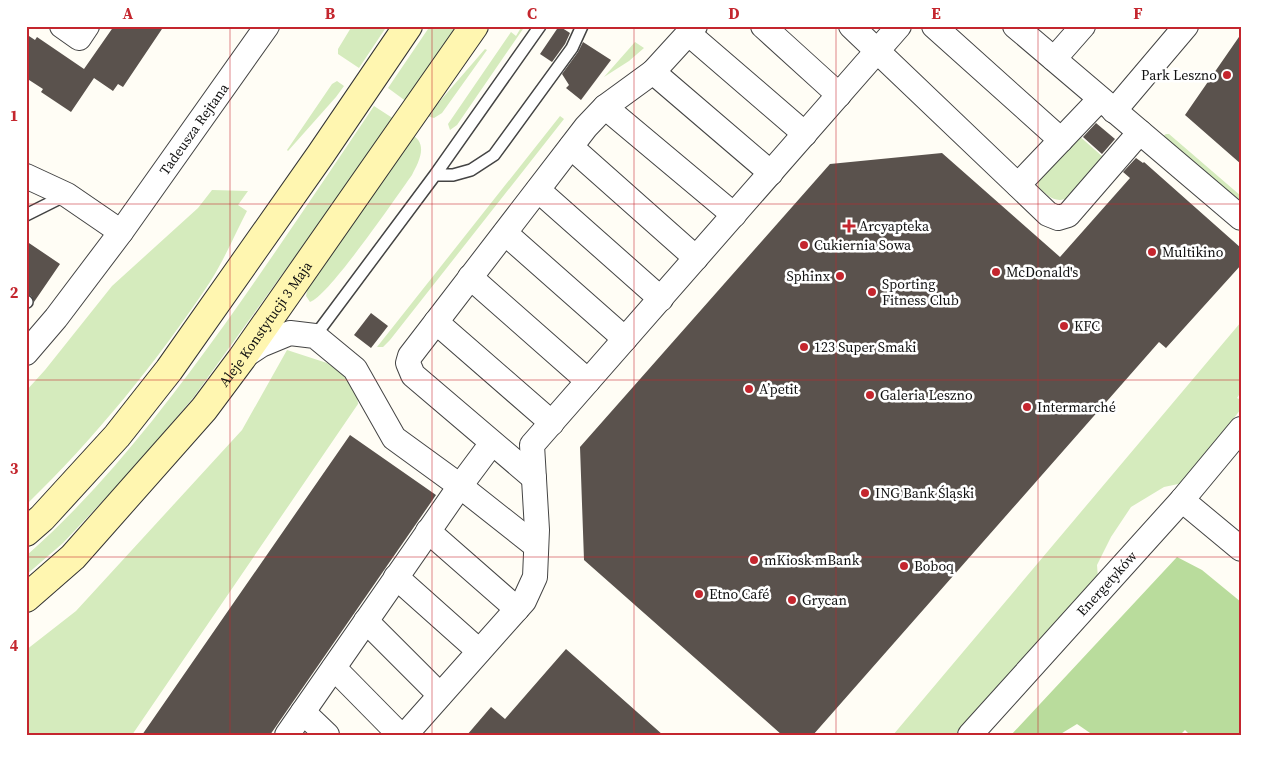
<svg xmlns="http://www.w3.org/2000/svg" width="1267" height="761" font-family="'Source Serif 4',serif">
	<rect width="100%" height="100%" fill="#fffdf5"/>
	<path fill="#d5ebbd" d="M352,26H387L359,68L338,54V49Z
		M430,26H460L407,102L388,88Z
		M522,26H525L457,125L450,130L448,124L511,32L516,36Z
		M635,42L644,48L629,61L604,77Z
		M485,49L487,50L442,113L434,118L427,116Z
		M337,81L344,86L336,97L288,151L287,150L332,84Z
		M374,106L394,119L193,398L129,473L63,543L26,575V556C103,488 165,407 225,324C276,252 325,179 374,106Z
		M560,116L564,119L390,340L383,347H377Z
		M1077,134L1103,157L1069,197C1056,205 1047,195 1038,187V181Z
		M1166,134H1169L1241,196V207L1163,136Z
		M414,136C428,146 418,163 412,175C397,196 328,297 310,302L306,296L308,286Z
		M212,190L248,191L238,205L247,211C235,234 224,260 210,282C157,362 95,438 26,505V391L45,370L112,286L198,208Z
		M1241,322V392L1237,398L1241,400V409L1183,483L1164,487L1131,507L1111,537L1097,565L1098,578L973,735H893Z
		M287,350L327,363L356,383L358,404L132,735H26V650L76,611L242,430Z"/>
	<path fill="#b9dc9c" d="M1177,557L1202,570L1241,602V735H1190L1185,730L1180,735H1093L1077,724L1059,735H1011Z"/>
	<path fill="#5a524d" d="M114,26H164L123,87L118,84L113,91L94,78L71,112L41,92L43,89L26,78V34L35,40L37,37L84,69Z
		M559,26L570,33L565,44L552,62L540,54Z
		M1241,34V164L1185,115Z
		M583,42L611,60L581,100L566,88L569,85L562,74L578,52Z
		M1096,123L1115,139L1102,154L1083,137Z
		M942,153L1060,257L1130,178L1123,172L1136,158L1143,163L1144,162L1241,248V265L1166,348L1159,342L813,735H782L584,560L580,447L830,164Z
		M26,241L60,264L34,302L31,296L26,294Z
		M371,313L388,326L371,348L354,335Z
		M350,435L436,495L270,735H142Z
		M566,649L663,735H467L491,707L505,719Z"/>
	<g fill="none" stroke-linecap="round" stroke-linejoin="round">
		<g stroke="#444" stroke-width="14">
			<path id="lane" d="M435,175H453L471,170L494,155L572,48L582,26
				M26,215L66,195
				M26,301L27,302
				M315,336L435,175L540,26"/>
		</g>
		<g stroke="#444" stroke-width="26">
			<g id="street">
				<path d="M62,26L79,38L87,26"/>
				<path d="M763,26L839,95"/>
				<path d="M851,26L1048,214L1058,218L1068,215L1140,132"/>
				<path d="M934,26L1061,140"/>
				<path d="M1015,26L1241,218"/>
				<path d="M689,34L805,134"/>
				<path d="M1054,59L1083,26"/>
				<path d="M653,72L771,173"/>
				<path d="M605,107L734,215"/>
				<path d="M1114,111L1186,26"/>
				<path d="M571,147L696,258"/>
				<path d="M26,176L67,195L121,232"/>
				<path d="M1018,185L1100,99"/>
				<path d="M538,190L661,299"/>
				<path d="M505,233L625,339"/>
				<path d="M470,277L588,381"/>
				<path d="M436,322L552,423"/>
				<path id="s1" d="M26,353L56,318L121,232L267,26"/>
				<path d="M243,357L261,345L290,333L315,336L355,369L394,438L460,486L536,546"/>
				<path d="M534,478L413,375L408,363L410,356L586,127L605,107L653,72L695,26"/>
				<path d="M1182,500L1241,549"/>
				<path d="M428,531L517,609"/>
				<path d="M396,577L479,651"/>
				<path d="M366,621L440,695"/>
				<path d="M334,668L400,735"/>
				<path d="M303,712L327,735"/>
				<path d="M287,735L460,486L492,443"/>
				<path d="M405,735L524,601L535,577L537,530L532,445L899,26"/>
				<path id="s2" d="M970,735L1182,500L1241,429"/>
			</g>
		</g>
		<g stroke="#333" stroke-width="30">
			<g id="secondary">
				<path d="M26,532L42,518L117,436L169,370L321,154L408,26"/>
				<path id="s3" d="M26,598L73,557L204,409L242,358L474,26"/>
			</g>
		</g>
		<use href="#lane" stroke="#fff" stroke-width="11"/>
		<use href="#street" stroke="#fff" stroke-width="24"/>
		<use href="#secondary" stroke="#fff6b0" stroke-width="28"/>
	</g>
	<path fill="none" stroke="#c4262e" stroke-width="1" stroke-opacity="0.55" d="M230,26V735M432,26V735M634,26V735M836,26V735M1038,26V735M26,204H1241M26,380H1241M26,557H1241"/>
	<g fill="#c4262e" stroke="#fff" stroke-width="2">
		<circle cx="1227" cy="75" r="5"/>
		<path d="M846.5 218.5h5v5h5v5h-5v5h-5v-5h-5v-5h5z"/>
		<circle cx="804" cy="245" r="5"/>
		<circle cx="1152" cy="252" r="5"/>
		<circle cx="996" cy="272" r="5"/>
		<circle cx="840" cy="276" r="5"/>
		<circle cx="872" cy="292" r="5"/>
		<circle cx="1064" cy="326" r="5"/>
		<circle cx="804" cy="347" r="5"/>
		<circle cx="749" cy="389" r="5"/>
		<circle cx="870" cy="395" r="5"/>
		<circle cx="1027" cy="407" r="5"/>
		<circle cx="865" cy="493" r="5"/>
		<circle cx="754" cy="560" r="5"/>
		<circle cx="904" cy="566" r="5"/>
		<circle cx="699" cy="594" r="5"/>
		<circle cx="792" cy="600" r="5"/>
	</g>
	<g text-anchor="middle" stroke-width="5" stroke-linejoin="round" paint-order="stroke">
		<g font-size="14" fill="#111" stroke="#fff" text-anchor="start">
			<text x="1217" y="80" text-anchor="end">Park Leszno</text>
			<text x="859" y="231">Arcyapteka</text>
			<text x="814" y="250">Cukiernia Sowa</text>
			<text x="1162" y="257">Multikino</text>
			<text x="1006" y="277">McDonald's</text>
			<text x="830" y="281" text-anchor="end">Sphinx</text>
			<text x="882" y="289">Sporting<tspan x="882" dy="16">Fitness Club</tspan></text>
			<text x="1074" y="331">KFC</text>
			<text x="814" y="352">123 Super Smaki</text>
			<text x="759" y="394">A’petit</text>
			<text x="880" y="400">Galeria Leszno</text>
			<text x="1037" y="412">Intermarché</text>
			<text x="875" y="498">ING Bank Śląski</text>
			<text x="764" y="565">mKiosk mBank</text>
			<text x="914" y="571">Boboq</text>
			<text x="709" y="599">Etno Café</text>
			<text x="802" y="605">Grycan</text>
		</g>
		<g font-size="14" fill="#111" stroke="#fff">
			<text dy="5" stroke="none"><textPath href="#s1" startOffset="280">Tadeusza Rejtana</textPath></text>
			<text dy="5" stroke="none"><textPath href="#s3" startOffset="365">Aleje Konstytucji 3 Maja</textPath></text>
			<text dy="5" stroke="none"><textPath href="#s2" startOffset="204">Energetyków</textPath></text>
		</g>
	</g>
	<rect width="1267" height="761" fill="none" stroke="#ffffff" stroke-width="55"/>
	<rect x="28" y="28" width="1212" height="706" fill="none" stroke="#c4262e" stroke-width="2"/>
	<g font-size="16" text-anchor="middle" font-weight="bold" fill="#c4262e">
		<text x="128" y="19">A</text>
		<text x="330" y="19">B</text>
		<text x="532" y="19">C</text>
		<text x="734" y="19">D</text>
		<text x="936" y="19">E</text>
		<text x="1138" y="19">F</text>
		<text x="14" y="121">1</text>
		<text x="14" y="298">2</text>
		<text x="14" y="474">3</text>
		<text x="14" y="651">4</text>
	</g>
</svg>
